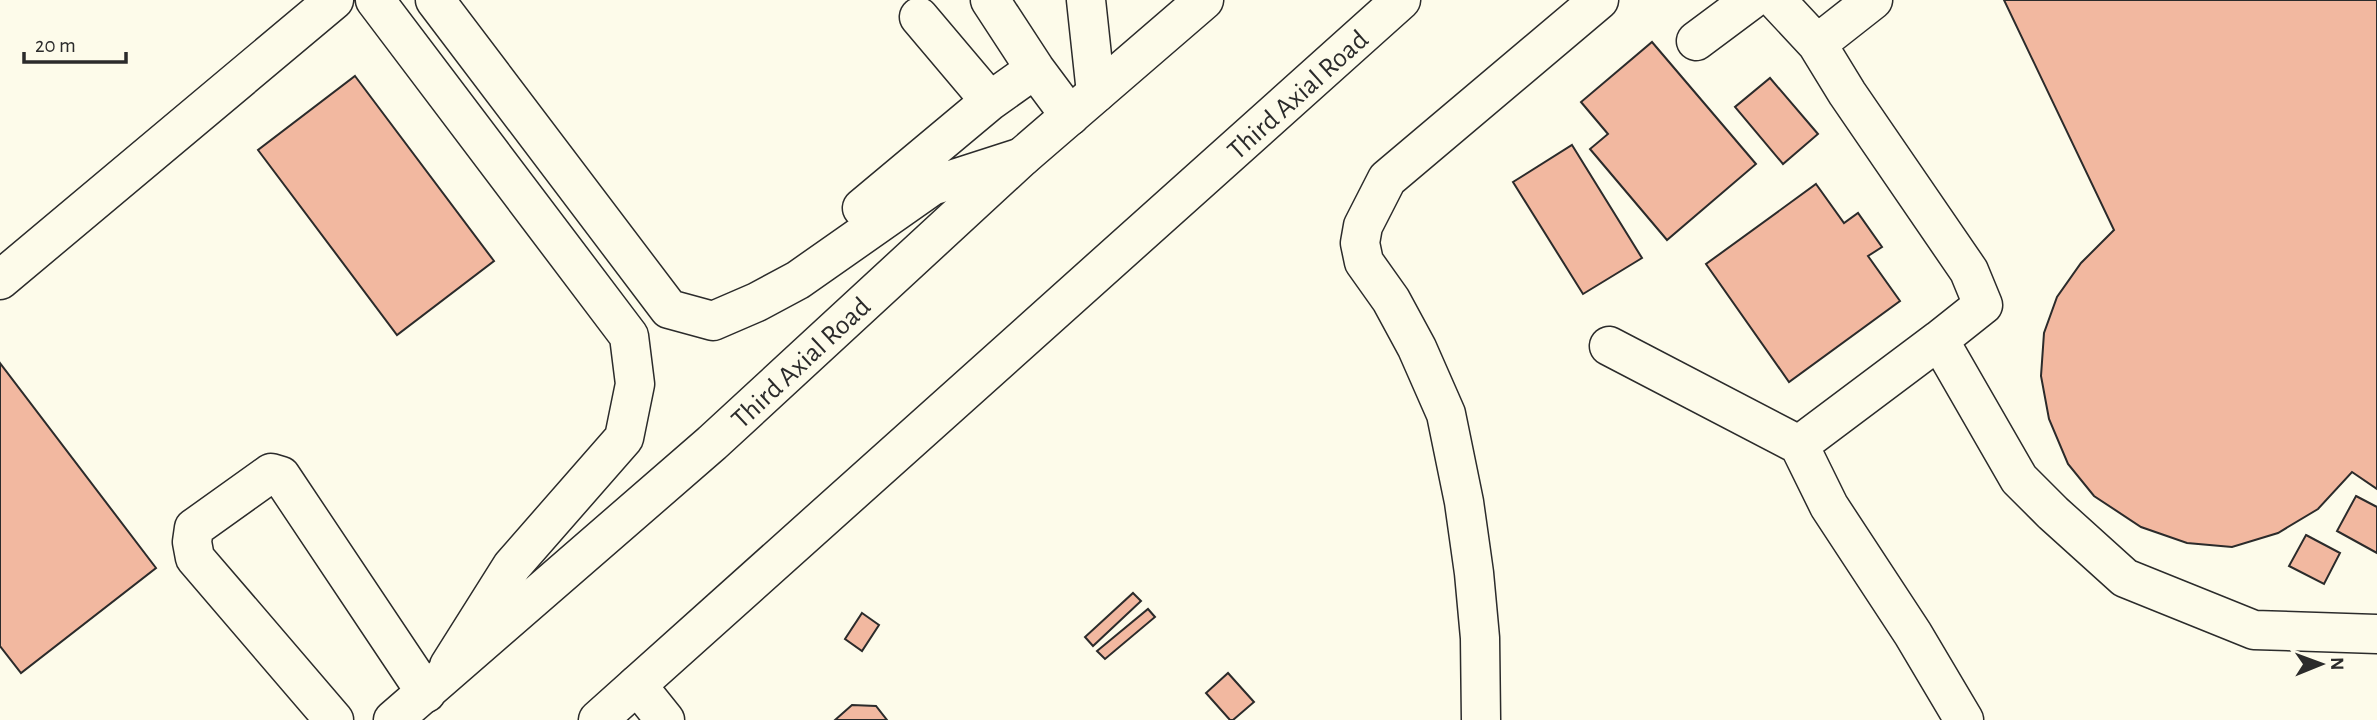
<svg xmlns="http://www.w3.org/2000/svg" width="2377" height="720" font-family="'Alegreya Sans',sans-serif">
	<rect width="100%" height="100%" fill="#fdfbea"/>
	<path fill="#f2b8a0" stroke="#2b2b2b" stroke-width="2" d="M2004,0H2377V489L2352,472L2318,509L2278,533L2232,547L2187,543L2141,527L2094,496L2068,464L2049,419L2041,376L2044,333L2057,297L2081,263L2114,230Z
		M1652,42L1756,164L1667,240L1590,149L1608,134L1581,102Z
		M355,76L494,261L397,335L258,150Z
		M1770,78L1818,134L1783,164L1735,107Z
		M1572,145L1642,258L1583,294L1513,182Z
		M1816,184L1844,223L1858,213L1882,247L1868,256L1900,301L1789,382L1706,264Z
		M0,363L156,568L21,673L0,646Z
		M2356,496L2377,507V553L2337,531Z
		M2306,535L2340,553L2324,584L2289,566Z
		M1133,593L1141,601L1093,646L1085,637Z
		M1148,609L1155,617L1105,659L1097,651Z
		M862,613L879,625L862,651L845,639Z
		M1228,673L1254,702L1233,720H1230L1206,693Z
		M852,705L876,706L887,720H835Z"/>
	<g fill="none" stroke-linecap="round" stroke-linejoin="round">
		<g stroke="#2b2b2b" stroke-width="41">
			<path id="minor" d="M375,0L629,336L635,384L624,438L512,566L449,666
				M435,0L669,309L713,321L757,302L798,280L932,186L1022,157
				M990,0L1035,69L1070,116
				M1086,0L1096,93
				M1776,0L1817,44
				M1873,0L1817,44L1847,93L1969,271L1983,305L1939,340L2019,479L2053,513L2125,578L2254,630L2377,634
				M919,17L990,101
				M1696,41L1751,0
				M862,208L990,101L1035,69
				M0,280L334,0
				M1939,340L1799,445L1829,506L1913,634L1964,720
				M1609,346L1799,445
				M637,685L665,720
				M334,720L195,558L192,542L194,528L271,473L281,476L426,693
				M1481,720L1480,638L1474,573L1464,502L1446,414L1417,348L1391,300L1364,262L1360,243L1363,226L1387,179L1599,0"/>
		</g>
		<g stroke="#2b2b2b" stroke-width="41">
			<path id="highway" d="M393,720L712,443L1022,157L1204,0
				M598,720L1401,0"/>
		</g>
		<use href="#minor" stroke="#fdfbea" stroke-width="38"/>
		<use href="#highway" stroke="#fdfbea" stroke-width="38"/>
	</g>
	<g text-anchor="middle" stroke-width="5" stroke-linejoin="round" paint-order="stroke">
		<g font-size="28" fill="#2b2b2b" stroke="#fdfbea">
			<text transform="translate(1297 94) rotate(-42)" y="10">Third Axial Road</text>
			<text transform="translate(800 362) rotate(-43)" y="10">Third Axial Road</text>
		</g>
	</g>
	<g transform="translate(2321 664) rotate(89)" stroke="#fdfbea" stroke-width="5" paint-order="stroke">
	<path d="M0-5L12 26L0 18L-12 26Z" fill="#2b2b2b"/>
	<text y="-10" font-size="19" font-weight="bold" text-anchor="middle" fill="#2b2b2b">N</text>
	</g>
	<path d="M24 52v10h102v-10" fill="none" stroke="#2b2b2b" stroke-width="3.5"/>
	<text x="35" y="52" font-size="21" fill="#2b2b2b" stroke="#fdfbea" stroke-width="5" paint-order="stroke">20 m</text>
</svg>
